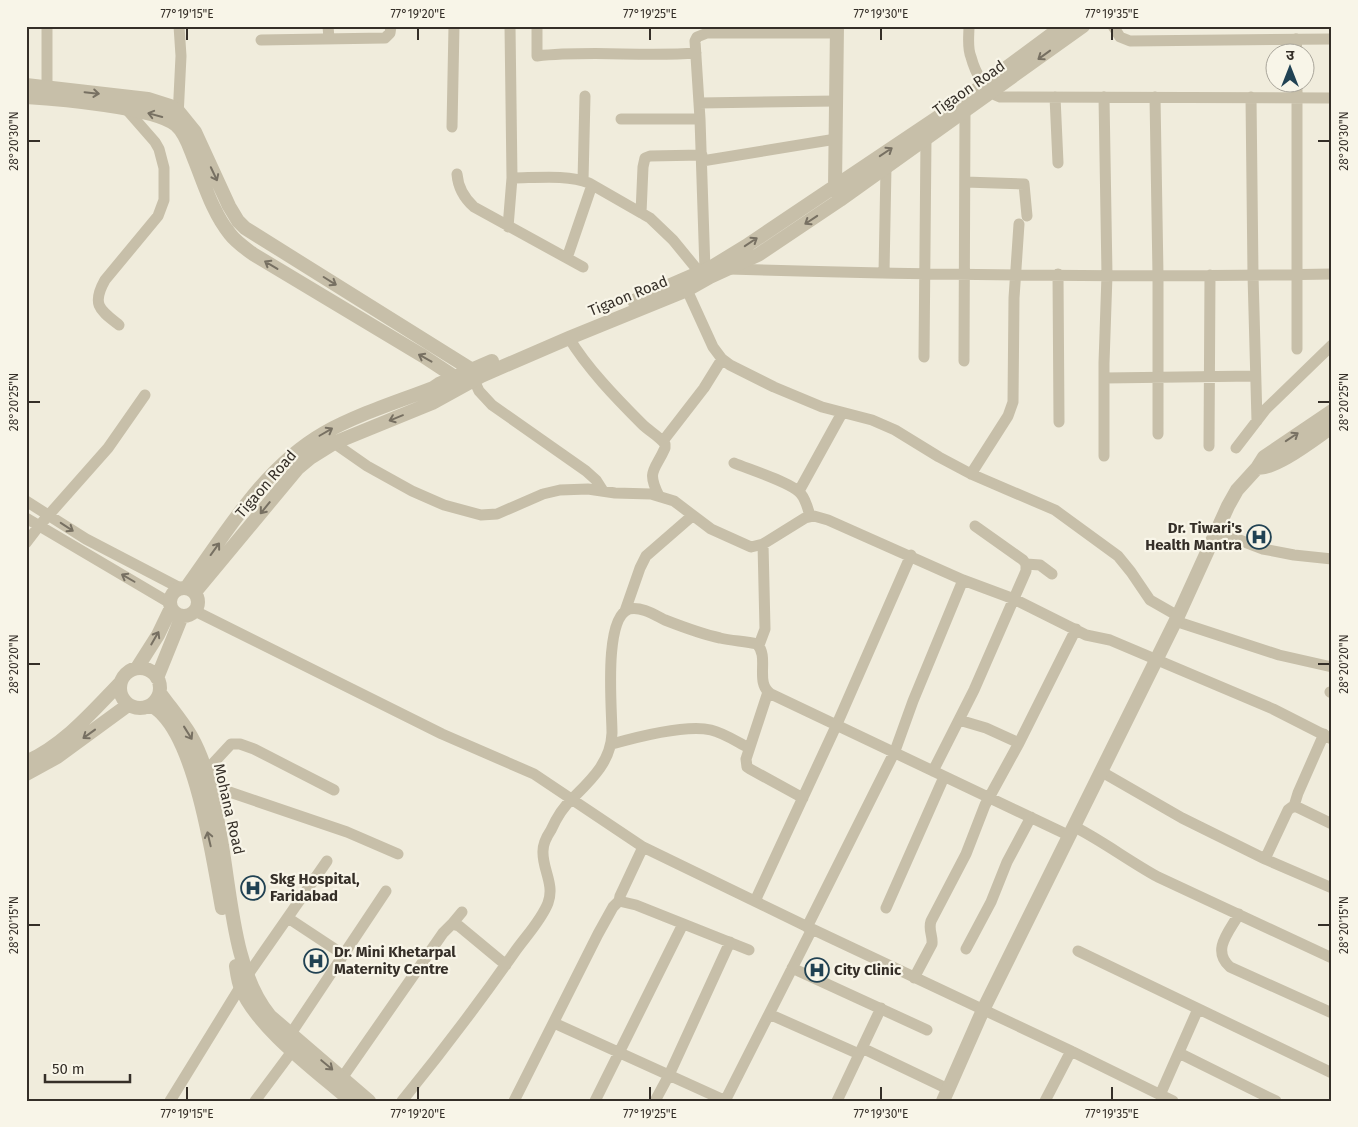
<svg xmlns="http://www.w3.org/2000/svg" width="1358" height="1127" font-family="'Fira Sans','Noto Sans Devanagari',sans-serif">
	<rect width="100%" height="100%" fill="#f0ecdc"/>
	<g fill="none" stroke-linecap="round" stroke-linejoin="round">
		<path stroke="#c7bfa9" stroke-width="11" d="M47,26V88
			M328,26L329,39
			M537,26V56C590,50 643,57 696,53
			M969,26C969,36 967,48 971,57C975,72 985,92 1000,97L1332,98
			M1113,26L1120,37L1130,41L1332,39
			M1296,39L1297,52
			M261,40L385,38L390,33L391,26
			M1297,82V349
			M1055,97L1058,163
			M1104,97L1107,275L1104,363V456
			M1155,97L1158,275V434
			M1251,97L1253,275L1257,421
			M699,103L836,101
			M178,117L181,56L179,26
			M621,119H700
			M452,127L454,26
			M702,161L836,139
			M457,174C458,187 464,198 474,207L583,267
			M512,178C534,178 568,174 589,183L650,218L673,240L700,273
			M583,181L585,96
			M965,182L1024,184L1027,216
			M641,213L643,167L645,158L650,156L702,155
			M508,227L512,178L510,26
			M567,258L592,185
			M729,269C929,275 1131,278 1332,274
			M705,270L700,119L695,41L697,37L707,33H836
			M884,273L886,167
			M1058,274L1059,422
			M687,290L713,347L722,359L730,365L774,387L822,407L872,420L895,430L939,457L971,474L1055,510L1118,556L1131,572L1150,600L1178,616
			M119,325C100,310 91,305 105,280L158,216L164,200V168L159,149L155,142L127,110
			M569,338C587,368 616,398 642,424C649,431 659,436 665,444V448C655,471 646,470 659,496
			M924,357L926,138
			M964,361L965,111
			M1105,378L1255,376
			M474,380L479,391L492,405L586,471L596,480L603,491
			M663,441L704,388L722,359
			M334,443L367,466L412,491L444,505L481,515L497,514L543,494L560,490L588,489L615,493L651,494L674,501L711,529L751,547L763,544L805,518L814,516L828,520L963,580L1014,599L1086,635L1110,640L1273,709L1332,739
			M1209,446L1210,275
			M1236,448L1266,409L1332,345
			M734,463C748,469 793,483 801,494C806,500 808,509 810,516
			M971,474L1008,416L1013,402L1014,298L1019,224
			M799,491L842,413
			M26,501L86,539L180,588
			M26,518L170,603
			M1216,531L1263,549L1294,555L1332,559
			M26,543L39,526L108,448L145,395
			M1026,564L1040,565L1052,574
			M195,611L442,734L534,774L643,847L812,929L1071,1051L1173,1101
			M625,611L640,568L646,556L692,516
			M1175,621L1279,655L1332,667
			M759,645L765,629L763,544
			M768,692L746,759L747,767L750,769L803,798
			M1330,692L1332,693
			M959,720L986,728L1019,743
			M612,744C637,737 686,724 711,730C724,733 737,742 749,748
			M933,771L974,690L1026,571V564L1023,560L975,526
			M205,772L231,744H240L254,749L334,790
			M1102,772L1182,818L1265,859L1332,888
			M209,785L347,832L398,854
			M1294,806L1298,793L1324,734
			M1075,827C1104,842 1129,861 1158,877L1332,958
			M643,847L620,896L619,901L636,905L749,950
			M1265,859L1288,810L1292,807H1297L1332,824
			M755,901L837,724L911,555
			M886,908L944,777
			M1239,914C1229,932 1211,950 1230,967L1332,1013
			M288,918L344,955
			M452,924L462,912
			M807,927L895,751L913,701L963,580
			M966,949L991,902L1007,862L1031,817
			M1078,951L1332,1073
			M792,968L927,1030
			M914,978L932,944C933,935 928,930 931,921L966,854L985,805L1019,743L1076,629
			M769,1014L859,1054
			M554,1023L726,1101
			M290,1035L386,891
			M862,1048L948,1089
			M1179,1053L1276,1101
			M342,1078L443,933L452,924L459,926L506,965
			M1160,1095L1198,1009
			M170,1101L247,976L327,861
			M255,1101L293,1050
			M402,1101C441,1053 479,1003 514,953C525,937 541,921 548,903C555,884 542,869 543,851C543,844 547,836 551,830C556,819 563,807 572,799C591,780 611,762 612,733C612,710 603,618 629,609C641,606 655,615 665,620C683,627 701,634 720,638C732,641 745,641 757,644C770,657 754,683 771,694L1070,836
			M514,1101L598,934L613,907L619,901
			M595,1101L683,924
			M655,1101L669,1075L730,942
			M725,1101L812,929
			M837,1101L881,1008
			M1045,1101L1071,1051"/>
		<path stroke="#c7bfa9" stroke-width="14" d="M837,26L835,186L838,192
			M26,85L148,99L170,106L178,111L195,132L229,206L238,221L245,228L477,373
			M26,97C57,99 155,107 176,125C186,133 190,149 195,161C205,186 213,213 230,234C236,242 245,248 253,254L423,356L461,381
			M634,301L710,268L746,246L956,105L1063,26
			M1257,468C1277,469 1314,439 1332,427
			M170 602a14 14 0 1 1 28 0a14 14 0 1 1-28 0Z
			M186,588C226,533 263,468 324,433C358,414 397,402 433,388L439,384L492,361
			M195,592L298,468L310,458L334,443L432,403L481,376L569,338L687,290L710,277L758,255L840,200L1083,26
			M120 688a20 20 0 1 1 40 0a20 20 0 1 1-40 0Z
			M137,668L158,635L171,608
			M157,678L182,616
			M160,693C170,707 182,721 191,736C199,750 206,770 210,786C215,806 219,826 222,846C231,898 235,975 270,1016L369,1101
			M151,705C155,708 160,711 163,715C197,751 213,858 222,908
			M26,762C64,745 92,712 120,683
			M26,774L57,757L128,705
			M236,966C237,973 238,982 241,988C258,1029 318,1072 351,1101
			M943,1101L983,1010L1178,616L1228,506L1237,490L1257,468L1264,457L1332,411"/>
	</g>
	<defs><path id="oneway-shaft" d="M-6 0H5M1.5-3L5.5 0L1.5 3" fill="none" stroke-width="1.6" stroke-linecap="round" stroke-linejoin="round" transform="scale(1.25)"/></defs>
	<g stroke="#777062">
		<use href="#oneway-shaft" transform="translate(1044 55) rotate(144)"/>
		<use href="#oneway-shaft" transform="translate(92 93) rotate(6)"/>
		<use href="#oneway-shaft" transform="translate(155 115) rotate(-165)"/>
		<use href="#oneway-shaft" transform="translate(886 152) rotate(-34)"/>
		<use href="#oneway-shaft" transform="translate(214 174) rotate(65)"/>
		<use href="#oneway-shaft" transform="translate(811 220) rotate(146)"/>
		<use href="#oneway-shaft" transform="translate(751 242) rotate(-34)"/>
		<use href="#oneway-shaft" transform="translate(271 265) rotate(-149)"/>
		<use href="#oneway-shaft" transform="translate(330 281) rotate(32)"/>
		<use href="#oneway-shaft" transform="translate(425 358) rotate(-151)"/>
		<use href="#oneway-shaft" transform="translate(396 418) rotate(158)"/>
		<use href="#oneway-shaft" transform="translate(326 432) rotate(-30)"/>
		<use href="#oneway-shaft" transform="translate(1292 437) rotate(-34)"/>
		<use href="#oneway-shaft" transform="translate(265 508) rotate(129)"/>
		<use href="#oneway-shaft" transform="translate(67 527) rotate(33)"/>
		<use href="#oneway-shaft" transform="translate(215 549) rotate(-54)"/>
		<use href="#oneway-shaft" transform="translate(128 578) rotate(-150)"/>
		<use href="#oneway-shaft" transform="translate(155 638) rotate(-60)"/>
		<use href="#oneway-shaft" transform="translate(188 733) rotate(58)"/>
		<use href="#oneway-shaft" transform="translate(89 734) rotate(144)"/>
		<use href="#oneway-shaft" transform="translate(209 839) rotate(-103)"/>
		<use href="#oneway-shaft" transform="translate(327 1065) rotate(40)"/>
	</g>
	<path fill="none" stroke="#352f28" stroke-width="2" d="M187,28V40M418,28V40M650,28V40M881,28V40M1112,28V40M28,141H40M1318,141H1330M28,402H40M1318,402H1330M28,664H40M1318,664H1330M28,925H40M1318,925H1330M187,1087V1100M418,1087V1100M650,1087V1100M881,1087V1100M1112,1087V1100"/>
	<defs>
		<g id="hospital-ring" transform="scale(1.25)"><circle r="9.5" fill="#f8f5e8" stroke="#214253" stroke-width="1.5"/><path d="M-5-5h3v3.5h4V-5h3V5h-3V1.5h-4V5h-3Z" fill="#214253"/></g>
	</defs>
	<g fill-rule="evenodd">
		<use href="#hospital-ring" x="1259" y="537"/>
		<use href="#hospital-ring" x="253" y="888"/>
		<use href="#hospital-ring" x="316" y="961"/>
		<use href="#hospital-ring" x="817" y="970"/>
	</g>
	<g text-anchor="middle" stroke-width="4.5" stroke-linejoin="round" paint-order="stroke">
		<g font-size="15" fill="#352f28" stroke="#f8f5e8">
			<text transform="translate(969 88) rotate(-35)" y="5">Tigaon Road</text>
			<text transform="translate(628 296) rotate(-22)" y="5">Tigaon Road</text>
			<text transform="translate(266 484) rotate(-49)" y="5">Tigaon Road</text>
			<text transform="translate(229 809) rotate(77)" y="5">Mohana Road</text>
		</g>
		<g font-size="15" font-weight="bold" fill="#352f28" stroke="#f8f5e8" text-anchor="start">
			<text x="1242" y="533" text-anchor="end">Dr. Tiwari's<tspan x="1242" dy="17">Health Mantra</tspan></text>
			<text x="270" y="884">Skg Hospital,<tspan x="270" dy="17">Faridabad</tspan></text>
			<text x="334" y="957">Dr. Mini Khetarpal<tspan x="334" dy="17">Maternity Centre</tspan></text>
			<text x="834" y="975">City Clinic</text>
		</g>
	</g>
	<rect width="1358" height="1127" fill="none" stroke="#f8f5e8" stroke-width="55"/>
	<g transform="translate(1290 68)"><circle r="24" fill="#f8f5e8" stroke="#aaa69b"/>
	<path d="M0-4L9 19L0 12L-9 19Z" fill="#214253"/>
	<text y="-8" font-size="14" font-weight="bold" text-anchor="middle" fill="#352f28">उ</text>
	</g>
	<path d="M45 1074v8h85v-8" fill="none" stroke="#352f28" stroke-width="2.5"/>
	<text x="52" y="1074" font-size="15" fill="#352f28" stroke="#f8f5e8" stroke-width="4" paint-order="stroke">50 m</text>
	<rect x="28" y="28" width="1302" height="1072" fill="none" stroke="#352f28" stroke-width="2"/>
	<g font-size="12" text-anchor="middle" fill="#352f28">
		<text x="187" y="18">77°19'15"E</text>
		<text x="418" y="18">77°19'20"E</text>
		<text x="650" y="18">77°19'25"E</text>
		<text x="881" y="18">77°19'30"E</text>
		<text x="1112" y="18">77°19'35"E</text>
		<text transform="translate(14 141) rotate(-90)" y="4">28°20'30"N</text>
		<text transform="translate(1344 141) rotate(-90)" y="4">28°20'30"N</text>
		<text transform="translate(14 402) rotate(-90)" y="4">28°20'25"N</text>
		<text transform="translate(1344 402) rotate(-90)" y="4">28°20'25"N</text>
		<text transform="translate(14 664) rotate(-90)" y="4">28°20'20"N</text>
		<text transform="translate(1344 664) rotate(-90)" y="4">28°20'20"N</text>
		<text transform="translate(14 925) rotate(-90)" y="4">28°20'15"N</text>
		<text transform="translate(1344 925) rotate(-90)" y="4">28°20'15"N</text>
		<text x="187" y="1118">77°19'15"E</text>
		<text x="418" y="1118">77°19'20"E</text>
		<text x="650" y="1118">77°19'25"E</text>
		<text x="881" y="1118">77°19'30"E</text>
		<text x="1112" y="1118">77°19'35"E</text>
	</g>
</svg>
